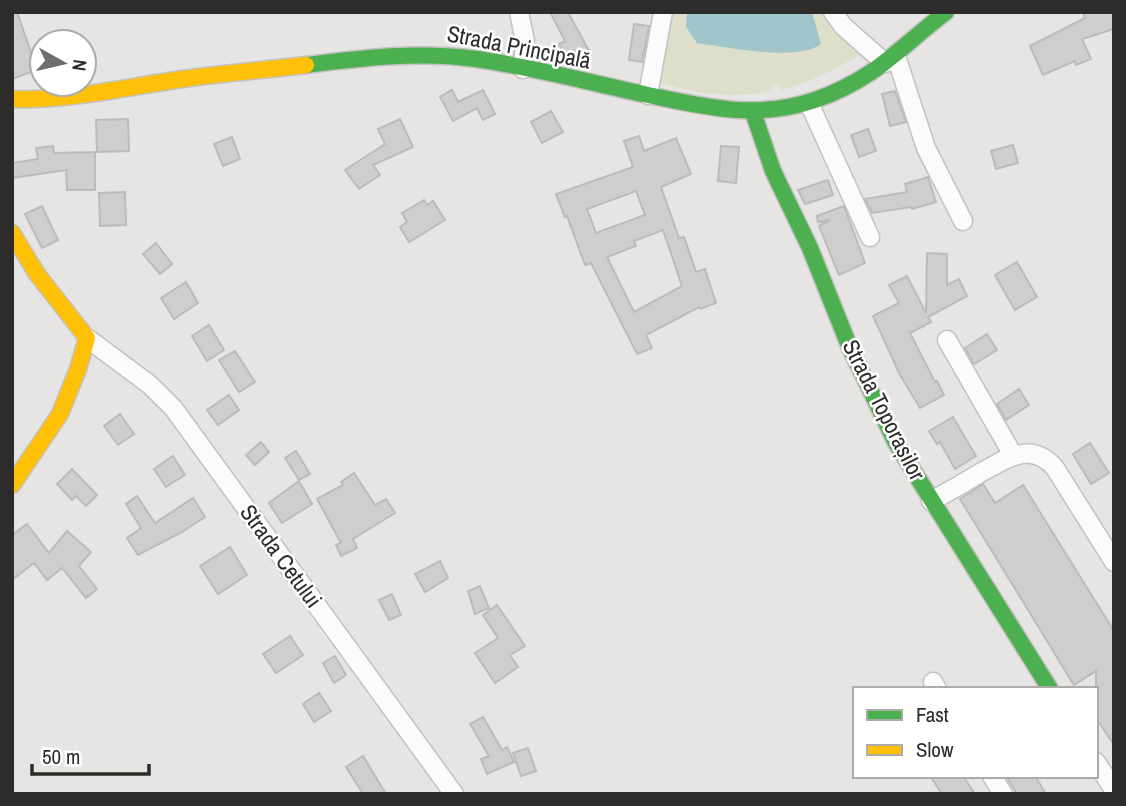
<svg xmlns="http://www.w3.org/2000/svg" width="1126" height="806" font-family="'Archivo Narrow',sans-serif">
	<rect width="100%" height="100%" fill="#e7e5e3"/>
	<path fill="#dddfca" d="M669,12H828L865,52C838,68 811,82 781,90L778,84L772,86L773,91C734,99 696,94 658,82Z"/>
	<path fill="#a0c5ca" d="M687,12H812L821,44C799,62 725,47 697,43L686,27Z"/>
	<path fill="#cfcecc" stroke="#bdbbba" stroke-width="2" fill-rule="evenodd" d="M12,12H17L37,70L12,79Z
		M550,12H568L589,51L568,62L559,44L565,41Z
		M1083,12H1114V29L1082,39L1091,59L1076,65L1075,61L1043,75L1030,46L1085,18Z
		M634,24L649,26L642,62L629,60Z
		M452,90L458,102L483,90L495,114L483,120L477,108L453,121L440,97Z
		M895,91L906,122L890,126L882,94Z
		M551,111L563,132L542,143L531,122Z
		M128,119L129,151L97,152L96,120Z
		M400,119L413,147L373,165L380,175L359,189L345,170L385,144L378,129Z
		M868,129L876,151L859,157L851,135Z
		M639,136L644,151L676,138L691,174L661,187L679,238L684,237L696,272L705,269L716,303L700,309L699,307L646,335L652,348L637,354L591,263L585,265L567,216L565,217L556,194L633,167L624,141ZM636,191L645,215L596,233L587,209ZM663,230L682,286L634,312L607,257L636,246L634,241Z
		M232,137L240,159L223,166L214,144Z
		M1013,145L1018,163L996,169L991,151Z
		M53,146L54,153L95,152V190H67L66,170L12,178V163L38,159L36,148Z
		M721,146L739,147L736,183L718,181Z
		M928,177L936,202L912,209L911,207L872,213L865,199L907,192L905,184Z
		M828,180L833,195L805,204L798,190Z
		M125,192L126,225L100,226L99,193Z
		M424,200L427,205L433,201L445,220L409,242L400,227L407,222L402,213Z
		M42,206L58,240L42,248L25,214Z
		M844,206L865,263L839,275L819,226L830,220L818,222L817,216Z
		M156,243L172,264L160,274L143,254Z
		M927,253L947,254V285L959,279L967,296L928,317L931,322L910,333L935,382L937,381L944,395L920,408L900,375L873,316L899,303L889,285L907,276L926,313Z
		M1017,262L1037,297L1015,310L995,275Z
		M186,282L198,303L174,319L161,298Z
		M209,325L224,350L207,361L192,336Z
		M987,334L997,350L974,364L965,348Z
		M235,351L255,382L239,392L219,360Z
		M1019,389L1029,405L1006,420L997,404Z
		M229,395L239,410L218,425L207,410Z
		M120,414L134,434L118,445L104,426Z
		M953,417L976,456L955,469L940,442L937,444L929,431Z
		M261,442L269,452L255,465L246,455Z
		M1090,443L1109,473L1091,484L1073,454Z
		M296,451L310,474L299,480L285,458Z
		M173,456L185,475L166,487L154,469Z
		M72,469L97,495L86,506L76,496L72,500L57,484Z
		M354,473L375,505L386,499L395,513L353,539L357,548L341,556L336,545L341,543L317,499L343,485L341,482Z
		M299,481L312,504L282,523L269,503Z
		M983,484L995,503L1023,485L1114,631V745L1096,718V671L1074,685L960,499Z
		M137,496L155,523L193,498L205,517L182,532L138,555L127,538L141,528L126,504Z
		M27,524L49,553L67,531L91,552L79,566L97,589L86,598L62,568L47,580L34,563L12,580V535Z
		M230,547L247,575L218,594L200,566Z
		M440,561L448,578L425,592L415,574Z
		M480,586L489,608L475,614L468,591Z
		M392,594L401,615L389,620L379,600Z
		M497,605L525,646L510,655L518,667L495,683L475,653L498,638L483,615Z
		M290,636L303,655L276,673L263,654Z
		M335,656L346,675L334,683L323,663Z
		M319,693L331,711L314,722L303,704Z
		M483,717L502,750L507,747L514,762L487,774L481,759L489,756L470,724Z
		M528,748L536,771L521,776L513,753Z
		M363,756L386,794H363L346,767Z
		M930,776H963L975,794H942Z
		M1006,776H1035L1046,794H1017Z"/>
	<g fill="none" stroke-linecap="round" stroke-linejoin="round">
		<g stroke="#c3c2c0" stroke-width="21">
			<path id="street" d="M519,12L525,41L523,69
				M833,12L843,26L885,63
				M896,56L926,148L963,221
				M648,95L663,12
				M809,103L870,237
				M87,338L150,385L174,409L454,794
				M947,340L1013,455
				M931,501C948,492 964,483 980,473C1006,459 1031,440 1055,468L1114,562
				M933,682L937,689
				M1096,762L1114,790
				M992,776L1003,794"/>
		</g>
		<g stroke="#c3c2c0" stroke-width="19">
			<path id="fast" d="M306,65C363,58 419,51 476,59C533,67 591,83 648,95C706,107 756,120 815,100C874,80 899,48 946,12
				M753,112L773,171L810,248L850,348L896,443L1050,689"/>
		</g>
		<g stroke="#c3c2c0" stroke-width="19">
			<path id="slow" d="M12,99C70,101 126,87 183,79C224,73 265,70 306,65
				M12,233L37,274L87,338L78,369L60,414L12,485"/>
		</g>
		<use href="#street" stroke="#fbfbfb" stroke-width="18"/>
		<use href="#fast" stroke="#4caf50" stroke-width="16"/>
		<use href="#slow" stroke="#ffc107" stroke-width="16"/>
	</g>
	<g text-anchor="middle" stroke-width="5" stroke-linejoin="round" paint-order="stroke">
		<g font-size="23" fill="#2d2c2a" stroke="#fff">
			<text transform="translate(519 47) rotate(11)" y="8">Strada Principală</text>
			<text transform="translate(884 410) rotate(63)" y="8">Strada Toporașilor</text>
			<text transform="translate(281 556) rotate(54)" y="8">Strada Cetului</text>
		</g>
	</g>
	<rect width="1126" height="806" fill="none" stroke="#2d2c2a" stroke-width="28"/>
	<rect x="853" y="687" width="245" height="91" fill="#ffffff" stroke="#ababaa" stroke-width="2"/>
	<rect x="867" y="710" width="35" height="10" fill="#4caf50" stroke="#ababaa" stroke-width="2"/>
	<text x="916" y="722" font-size="21" fill="#2d2c2a">Fast</text>
	<rect x="867" y="745" width="35" height="10" fill="#ffc107" stroke="#ababaa" stroke-width="2"/>
	<text x="916" y="757" font-size="21" fill="#2d2c2a">Slow</text>
	<g transform="translate(63 63) rotate(98)"><circle r="33" fill="#ffffff" stroke="#ababaa" stroke-width="2"/>
	<path d="M0-5L12 26L0 18L-12 26Z" fill="#6e6d6b"/>
	<text y="-10" font-size="19" font-weight="bold" text-anchor="middle" fill="#2d2c2a">N</text>
	</g>
	<path d="M32 764v10h117v-10" fill="none" stroke="#2d2c2a" stroke-width="3.5"/>
	<text x="42" y="764" font-size="21" fill="#2d2c2a" stroke="#ffffff" stroke-width="5" paint-order="stroke">50 m</text>
</svg>
